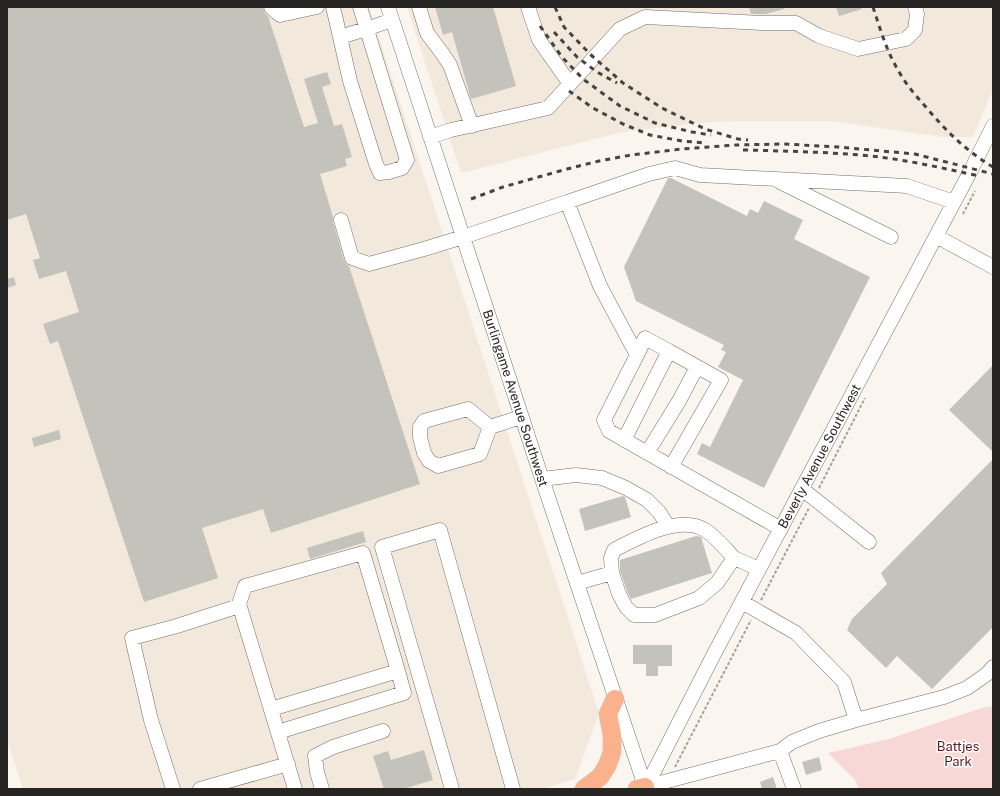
<svg xmlns="http://www.w3.org/2000/svg" width="1000" height="796" font-family="'Public Sans',sans-serif">
	<rect width="100%" height="100%" fill="#faf5ef"/>
	<path fill="#f2e8dc" d="M7,7H369L599,713L575,779L542,789H23L7,739Z
		M407,7H992L993,11V89L973,137H943L832,121H738L699,123L622,132L461,173Z"/>
	<path fill="#f8d7d7" d="M993,706V789H859L855,780L828,753L889,739L982,708Z"/>
	<path fill="#c3c2bb" d="M7,7H263L265,13L268,16L304,127L318,123L304,79L327,72L331,84L322,87L334,126L342,124L352,157L345,159L347,166L320,174L333,217V222L344,260L346,264L349,266L420,484L271,533L263,509L202,528L218,578L144,602L58,341L50,344L43,324L79,312L66,271L39,279L33,260L40,258L26,214L7,220Z
		M435,7H493L516,86L471,99L452,32L443,35Z
		M749,7H784V9L766,14H751Z
		M836,7H861L862,9L839,16Z
		M668,178H671L747,216L750,209L758,213L764,201L803,220L794,239L870,277L764,488L697,454L702,443L710,447L743,380L718,367L726,352L721,350L724,345L636,301L624,267Z
		M14,277L16,285L7,288V279Z
		M993,365V452L949,410Z
		M59,430L61,439L34,447L32,438Z
		M993,459V627L932,689L897,656L886,668L847,630L852,619L887,584L881,573Z
		M623,496L625,497L631,517L585,531L579,509Z
		M363,531L366,542L310,559L307,548Z
		M696,536L701,537L712,573L631,599L627,591L620,571V560Z
		M633,645H672V666H658V676H646V664H633Z
		M424,750L433,780L403,789H384L373,756L388,751L391,760Z
		M819,757L822,770L806,775L802,762Z
		M773,777L777,789H762L760,782Z"/>
	<g fill="none" stroke-linecap="round" stroke-linejoin="round">
		<g stroke="#736e6a" stroke-width="15">
			<path id="minor" d="M271,7L276,12L280,15L317,7
				M333,7L340,37L366,29L392,20
				M388,7L542,479L646,789
				M419,7L427,33L442,53L450,65L472,126
				M528,7L539,40L570,84
				M340,37L350,81L376,164L380,173L389,172L402,168L407,160L360,7
				M430,137L451,130L548,108L620,29L645,17L762,23H796L819,36L858,49L906,39L915,30L917,14L915,7
				M780,182L891,237
				M341,220L352,258L369,264L424,249L463,237L567,202
				M936,236L993,267
				M637,355L645,338L669,351
				M490,427L480,454L438,466L429,461L424,453L420,437V427L424,421L468,409L490,427L521,417
				M624,440L669,351L721,380L671,467
				M647,453L679,401L697,367
				M542,479L576,475L602,478L626,488L647,500L659,512L668,526
				M802,489L869,542
				M781,529L609,431L604,420L637,355L600,286L567,202L649,174L675,168L700,175L907,186L954,202
				M612,573L611,558L614,550C637,538 680,514 705,530C716,537 725,548 734,558
				M577,583L612,573L619,594L626,607L634,615H655L699,598L717,583L734,558L759,569
				M742,602L796,633L844,682L856,720L944,697L967,688L987,674L993,667
				M271,709L398,671L363,553L245,586L239,604L295,789
				M278,732L404,693L398,671
				M780,751L794,789
				M645,787L780,751L792,742L819,731L856,720
				M173,789L151,720L132,638L177,626L239,606
				M200,789L288,764
				M322,789L317,772L315,756L333,747L383,731
				M452,789L382,547L440,530L513,789
				M645,789L713,656L969,174L993,126"/>
		</g>
		<g stroke="#d4d3d3" stroke-width="19">
			<path id="major" d="M584,789L600,777L607,766L612,752V735L608,714L615,699
				M637,789L645,787"/>
		</g>
		<path stroke="#a39f9b" stroke-width="2" stroke-dasharray="3 2" stroke-linecap="butt" d="M963,214L975,191
			M819,488L865,398
			M761,600L809,508
			M675,767L751,620"/>
		<use href="#minor" stroke="#fff" stroke-width="14"/>
		<use href="#major" stroke="#fbb18c" stroke-width="18"/>
		<path stroke="#464341" stroke-width="3" stroke-dasharray="5 5" stroke-linecap="butt" d="M555,7L564,27L591,55L623,83L662,108L705,129L738,139L748,140
			M873,7C880,28 886,50 898,70C905,83 915,95 925,106C946,131 965,150 993,167
			M540,26L562,57L583,79L620,106L655,123L692,132L711,135
			M554,32L577,57L597,72L617,83
			M569,91L593,108L623,124L650,135L682,141L706,143
			M743,150C786,151 828,152 871,156C907,160 943,168 979,176
			M471,199L503,187L567,169L599,161L631,155L682,149L736,145L784,144L838,147L915,154L993,174"/>
	</g>
	<g text-anchor="middle" stroke-width="3" stroke-linejoin="round" paint-order="stroke">
		<g font-size="13" fill="#272523" stroke="#fff">
			<text transform="translate(516 398) rotate(72)" y="5">Burlingame Avenue Southwest</text>
			<text transform="translate(819 456) rotate(-62)" y="5">Beverly Avenue Southwest</text>
		</g>
		<g font-size="13" fill="#631821" stroke="#fff">
			<text x="958" y="751">Battjes<tspan x="958" dy="15">Park</tspan></text>
		</g>
	</g>
	<rect width="1000" height="796" fill="none" stroke="#272523" stroke-width="16"/>
</svg>
